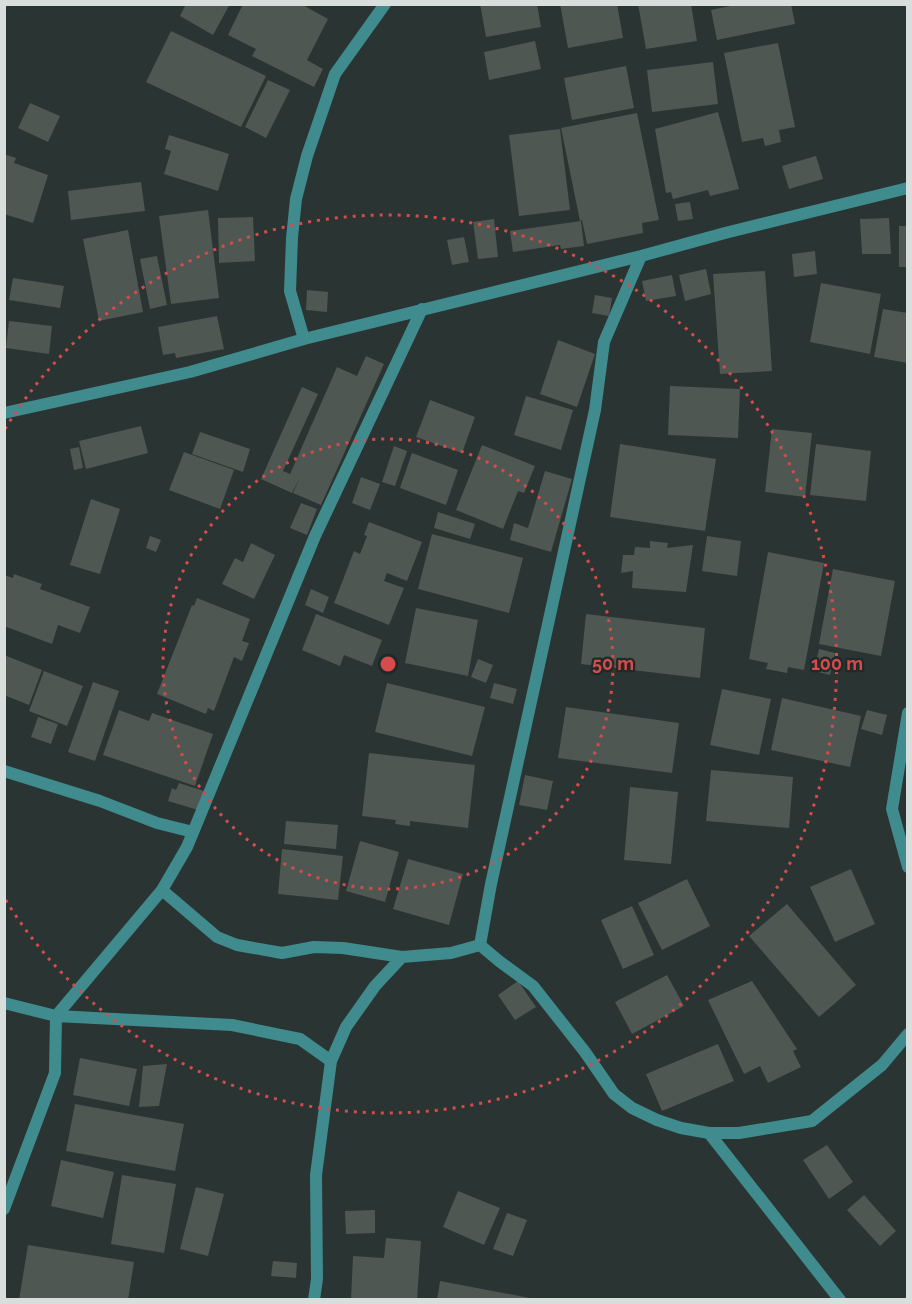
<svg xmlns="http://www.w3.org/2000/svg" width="912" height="1304" font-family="Raleway,sans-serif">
	<rect width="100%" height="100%" fill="#2a3432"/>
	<path fill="#4e5751" d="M186,4H230L213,35L180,16Z
		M243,4H301L328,19L307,60L323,69L314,87L252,56L256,49L228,35Z
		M480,4H537L541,27L486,37Z
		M560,4H617L623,38L568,48Z
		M638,4H691L697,41L646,49Z
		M740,4H791L795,24L717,40L711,10Z
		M171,31L266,76L241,127L146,82Z
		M535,41L541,69L489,80L484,52Z
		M778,43L795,127L779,130L781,142L765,146L763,138L742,142L724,53Z
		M713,62L718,104L652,112L647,70Z
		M626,66L634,108L572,120L564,78Z
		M268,80L290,90L266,138L245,127Z
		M30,103L60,116L48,142L18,128Z
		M718,112L739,189L710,196L708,190L673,199L671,192L666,193L655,129Z
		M637,113L659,220L642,223L643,233L587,244L582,220L580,221L561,128Z
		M560,129L570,210L519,216L509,135Z
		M169,135L229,154L218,191L164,174L171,151L165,149Z
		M4,154L16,158L14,163L48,175L33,223L4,214Z
		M816,156L823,179L789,189L782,166Z
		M141,182L145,211L71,220L68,191Z
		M690,202L693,219L678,221L675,204Z
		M208,210L219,298L171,304L159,216Z
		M253,217L255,261L219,263L218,218Z
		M889,218L891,254H862L860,219Z
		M494,219L498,257L478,259L473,222Z
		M581,221L584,246L561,249L560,245L513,252L510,231Z
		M899,226H908V267H899Z
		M128,230L143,312L99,321L83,239Z
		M464,237L469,262L452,265L447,240Z
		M815,251L817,274L794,277L792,254Z
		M157,256L167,305L150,309L140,259Z
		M706,269L711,294L685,301L679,275Z
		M765,271L772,371L720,374L713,274Z
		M672,275L676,296L646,301L642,281Z
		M13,278L64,286L60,308L9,300Z
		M821,283L881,294L870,354L810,342Z
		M307,290L328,292L327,312L306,310Z
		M595,295L612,298L609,316L592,313Z
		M883,309L908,313V363L874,357Z
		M217,316L224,349L176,358L175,353L163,355L158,327Z
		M9,321L52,326L49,354L6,348Z
		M558,340L595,354L577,407L540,394Z
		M366,356L384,364L321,505L293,493L300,478L292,493L261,479L302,387L318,394L283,471L290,474L337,367L357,376Z
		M670,386L740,389L738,438L668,435Z
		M526,396L573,410L561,450L514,435Z
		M430,400L475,417L462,453L416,437Z
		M141,426L148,453L86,469L79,441Z
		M772,429L812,433L805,497L765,492Z
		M200,432L250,449L243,472L192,454Z
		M620,444L716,459L705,531L610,517Z
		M816,444L871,451L866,501L810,495Z
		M482,445L535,466L524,493L518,491L503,529L456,510Z
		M394,446L407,451L395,486L382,482Z
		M79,447L83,468L74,470L70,449Z
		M184,452L234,470L220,509L169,490Z
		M412,453L458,470L446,505L400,488Z
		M545,471L572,479L551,552L510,540L514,523L528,528Z
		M361,477L380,484L370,510L352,503Z
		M91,499L120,509L100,574L70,565Z
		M301,503L317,509L307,535L290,528Z
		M438,512L475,524L470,539L434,528Z
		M369,522L422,542L407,581L387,573L384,581L404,588L389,625L334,603L354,551L360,554L367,536L364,535Z
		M432,534L523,558L509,613L418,589Z
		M150,536L161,540L156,552L146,548Z
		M707,536L741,541L737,576L702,571Z
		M650,541L668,543L667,548L693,545L686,592L632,588L633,571L621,573L623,555H634L635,547L650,548Z
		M251,543L275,555L254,599L222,584L235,558L243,562Z
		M768,552L824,563L804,670L788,667L787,673L766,669L768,663L749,659Z
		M833,569L895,581L881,656L819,644Z
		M14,574L42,584L40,589L90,607L80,633L58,625L52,644L4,626V575L13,578Z
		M311,589L329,597L323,613L305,605Z
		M197,598L250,619L242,641L249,643L242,661L234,657L214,711L208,708L206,714L157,694L192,605L194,606Z
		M416,608L478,620L468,676L405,663Z
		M316,614L382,640L372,666L344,655L340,666L302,650Z
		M586,614L705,628L700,678L581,664Z
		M819,649L835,653L830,675L814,671Z
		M4,655L42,670L29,705L4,695Z
		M478,659L493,665L486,683L471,677Z
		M44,671L83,686L67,726L29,711Z
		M93,682L119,691L95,761L68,752Z
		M387,683L485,707L472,756L375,732Z
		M494,683L517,689L513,704L490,698Z
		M722,689L771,699L759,755L710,745Z
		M782,698L861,716L850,767L771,750Z
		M566,707L679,723L672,773L558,758Z
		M119,710L149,721L152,713L213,734L195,786L103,755Z
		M867,710L887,715L882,735L861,729Z
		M38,717L58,724L51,744L31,737Z
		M369,753L475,765L468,828L410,821V826L395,824L396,820L362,816Z
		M711,770L793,777L789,828L706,821Z
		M525,775L553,781L547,810L519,805Z
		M179,783L204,791L198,810L168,801L172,788L176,790Z
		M630,787L678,792L671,864L624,860Z
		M286,821L338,825L336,849L284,844Z
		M360,841L399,852L385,902L346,891Z
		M282,849L343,856L338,900L278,894Z
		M408,859L463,874L449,925L393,909Z
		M851,869L875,924L835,942L810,887Z
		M687,879L710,926L662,950L638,903Z
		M787,904L856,985L819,1017L749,936Z
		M632,906L654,955L623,969L601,920Z
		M667,975L684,1006L632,1034L615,1002Z
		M518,981L536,1007L515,1020L498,995Z
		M752,981L797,1049L793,1051L801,1067L768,1083L760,1066L744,1074L708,1000Z
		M718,1044L734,1081L662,1111L646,1074Z
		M80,1058L137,1069L129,1106L73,1095Z
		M167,1064L159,1106L139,1107L143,1066Z
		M75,1104L184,1124L175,1171L66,1151Z
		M827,1145L853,1182L829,1199L803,1160Z
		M61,1160L114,1172L103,1218L51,1206Z
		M122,1175L176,1184L164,1253L111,1244Z
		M196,1187L224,1194L208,1256L180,1249Z
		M458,1191L500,1208L484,1245L443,1227Z
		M864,1195L896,1231L880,1246L847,1210Z
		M375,1210V1233L346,1234L345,1211Z
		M507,1213L527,1220L513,1256L493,1249Z
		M386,1238L421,1241L417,1300H351L353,1256L384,1258Z
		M28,1245L134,1262L128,1300H19Z
		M273,1261L297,1263L296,1278L271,1276Z
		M440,1281L530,1298V1300H437Z"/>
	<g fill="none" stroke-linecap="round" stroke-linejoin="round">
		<path stroke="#3f8b8e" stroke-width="12" d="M304,339L290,291L292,238L296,199L307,156L335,74L385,4
			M4,413L190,372L304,339L641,256L725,233L908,188
			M908,713L892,809L908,867
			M4,771L100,801L157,823L193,832
			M162,890L217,937L237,945L282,953L314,947L343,948L402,957
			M480,945L499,961L533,986L585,1052L614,1094L632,1108L657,1120L681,1128L709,1133H739L812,1121L882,1065L908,1034
			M4,1003L56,1016L232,1025L300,1039L331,1061
			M709,1133L840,1300
			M4,1209L55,1073L56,1016L162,890L187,847L315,536L422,309
			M314,1300L317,1279L316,1175L331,1061L346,1027L375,986L402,957L451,953L480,945L491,884L595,410L604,342L641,256"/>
	</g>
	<g fill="none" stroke="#d64c4c" stroke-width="3" stroke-dasharray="3 6">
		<circle cx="388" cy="664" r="225"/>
		<path d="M5 429A449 449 0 1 1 5 899"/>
	</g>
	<circle cx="388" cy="664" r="9" fill="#d64c4c" stroke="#202a28" stroke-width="3"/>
	<g font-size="18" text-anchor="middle" font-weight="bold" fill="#d64c4c" stroke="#202a28" stroke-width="4.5" stroke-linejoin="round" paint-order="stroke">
		<text x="613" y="670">50 m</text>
		<text x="837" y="670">100 m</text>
	</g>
	<rect width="912" height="1304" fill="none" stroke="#d7dedc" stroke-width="12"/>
</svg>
